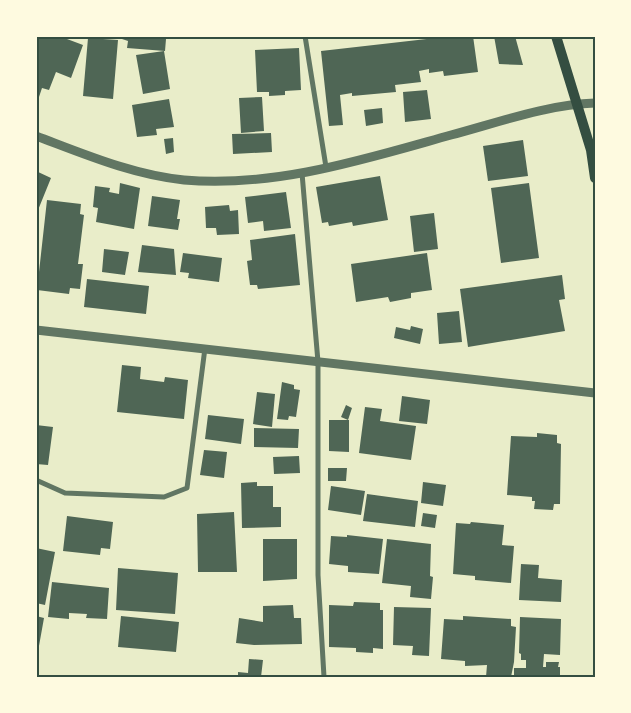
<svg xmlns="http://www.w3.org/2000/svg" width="631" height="713" font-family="Cabin,sans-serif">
	<rect width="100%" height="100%" fill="#e9edc9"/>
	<path fill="#4f6655" d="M36,36H59L83,45L71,78L56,72L49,90L42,88L37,103Z
		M122,36H163V38L166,39L165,51L127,48L128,41L122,39Z
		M453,36H473L478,72L444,76L443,71L429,73V69L419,71L421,82L395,85L396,92L352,96V93L340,95L343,125L329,126L321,51Z
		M494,36H515L523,65L499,64Z
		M88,38L118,40L113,99L83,96Z
		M299,48L301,90L285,91V95L269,96V92H257L255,50Z
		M164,51L170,89L143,94L136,55Z
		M427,90L431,119L405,122L403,92Z
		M262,97L264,131L241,133L239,98Z
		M169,99L174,127L156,129L157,135L137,137L132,105Z
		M382,108L383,123L366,126L364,110Z
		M271,133L272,152L233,154L232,134Z
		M173,138L174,152L166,154L164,139Z
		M523,140L528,176L488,181L483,146Z
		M36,171L51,178L36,215Z
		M380,176L388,220L353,226L352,222L329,226L328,222L322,223L316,187Z
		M120,183L140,188L134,229L96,222L98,208L93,207L95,186L110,188L109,192L119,194Z
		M529,183L539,258L501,263L491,188Z
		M286,192L291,228L264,231L263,221L248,223L245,197Z
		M152,196L180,200L177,219H180L178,230L148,226Z
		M47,200L81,204L80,214L84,215L78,264H83L80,289L70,288L69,294L37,290Z
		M229,205L230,211L238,210L239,234L217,235L216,228H206L205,207Z
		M434,213L438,249L414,252L410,216Z
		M295,234L300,285L258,289L257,285H250L247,261L252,260L250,240Z
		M142,245L174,249L176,275L138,272Z
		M104,249L129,252L125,275L102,272Z
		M183,253L222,258L219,282L188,278L189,273L180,272Z
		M427,253L432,290L411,293V298L390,302L388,297L356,302L351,264Z
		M562,275L565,299L559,300L565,331L468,347L460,289Z
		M87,279L149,286L146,314L84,307Z
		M459,311L462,342L439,344L437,313Z
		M411,326L423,329L420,344L394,338L396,327L410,330Z
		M122,365L141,367L140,379L164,382L165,377L188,380L184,419L117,412Z
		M282,382L294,385V389L300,390L296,417L289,416L288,420L277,419Z
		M257,392L275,394L272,427L253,424Z
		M402,396L430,400L427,424L399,421Z
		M346,405L352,408L348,420L341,417Z
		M365,407L382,409L380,421L416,426L411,460L359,453Z
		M208,415L244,419L241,444L205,439Z
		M329,420H349V452L329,451Z
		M36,425L53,427L48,465L36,464Z
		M254,428L299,429L298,448L254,447Z
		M537,433L557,435V443L561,444L560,504H554L553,510L534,509L535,501H532V497L507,495L511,436L537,437Z
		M204,450L227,452L224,478L200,475Z
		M299,456L300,473L274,474L273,457Z
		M328,468H347L346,481H328Z
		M257,482V486H273V507H281V527L242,528L241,483Z
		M423,482L446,485L443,506L421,503Z
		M331,486L365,491L361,515L328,510Z
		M367,494L418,501L415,527L363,521Z
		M234,512L237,572H198L197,514Z
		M423,513L437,515L435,528L421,526Z
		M67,516L113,522L110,549L101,548L100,555L63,551Z
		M471,522L504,525L502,545L514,546L511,583L475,580V576L453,574L456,523L470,524Z
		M347,535L383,539L379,574L348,572V566L329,564L331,536L347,537Z
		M263,539H297V579L263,581Z
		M387,539L431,544L430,576L433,577L431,599L410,597L411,586L382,583Z
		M36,548L55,552L45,605L36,603Z
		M521,564L539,565L538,578L562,580L561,602L519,600Z
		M118,568L178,573L175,614L116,610Z
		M52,582L109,588L107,619L86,618L87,614L69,613V619L48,617Z
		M354,602L380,603V610H383V649L373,648V653L356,652V648L329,647V605L353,606Z
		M293,605L294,618H301L302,644L254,645L236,643L239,618L263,622V606Z
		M394,607L431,608L429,656L412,655L413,646L393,645Z
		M36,616L44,618L37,657H36Z
		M121,616L179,622L176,652L118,647Z
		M463,616L511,619V626L516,627L514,662L511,677H486L487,665L465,666V661L441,659L444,619L463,620Z
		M520,617L561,619L560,655L544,654L543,667H546V662H559L558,667H560V677H514V668H526V660H521V654L519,653Z
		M249,659L263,660L261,677H238V672L248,673Z"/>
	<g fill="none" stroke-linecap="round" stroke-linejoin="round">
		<path stroke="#617663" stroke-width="5" d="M305,36L326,167
			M302,173L318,362V575L324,677
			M36,480L65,493L164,497L187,488L205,348"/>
		<path stroke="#617663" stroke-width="9" d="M36,136C84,154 133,175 184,180C275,188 365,159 451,135C496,123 549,104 595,103
			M36,330L595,393"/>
		<path stroke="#344e41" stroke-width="10" d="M556,36L591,150L595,178"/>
	</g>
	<rect width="631" height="713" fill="none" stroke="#fefae0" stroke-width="75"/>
	<rect x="38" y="38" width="556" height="638" fill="none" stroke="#344e41" stroke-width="2"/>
</svg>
